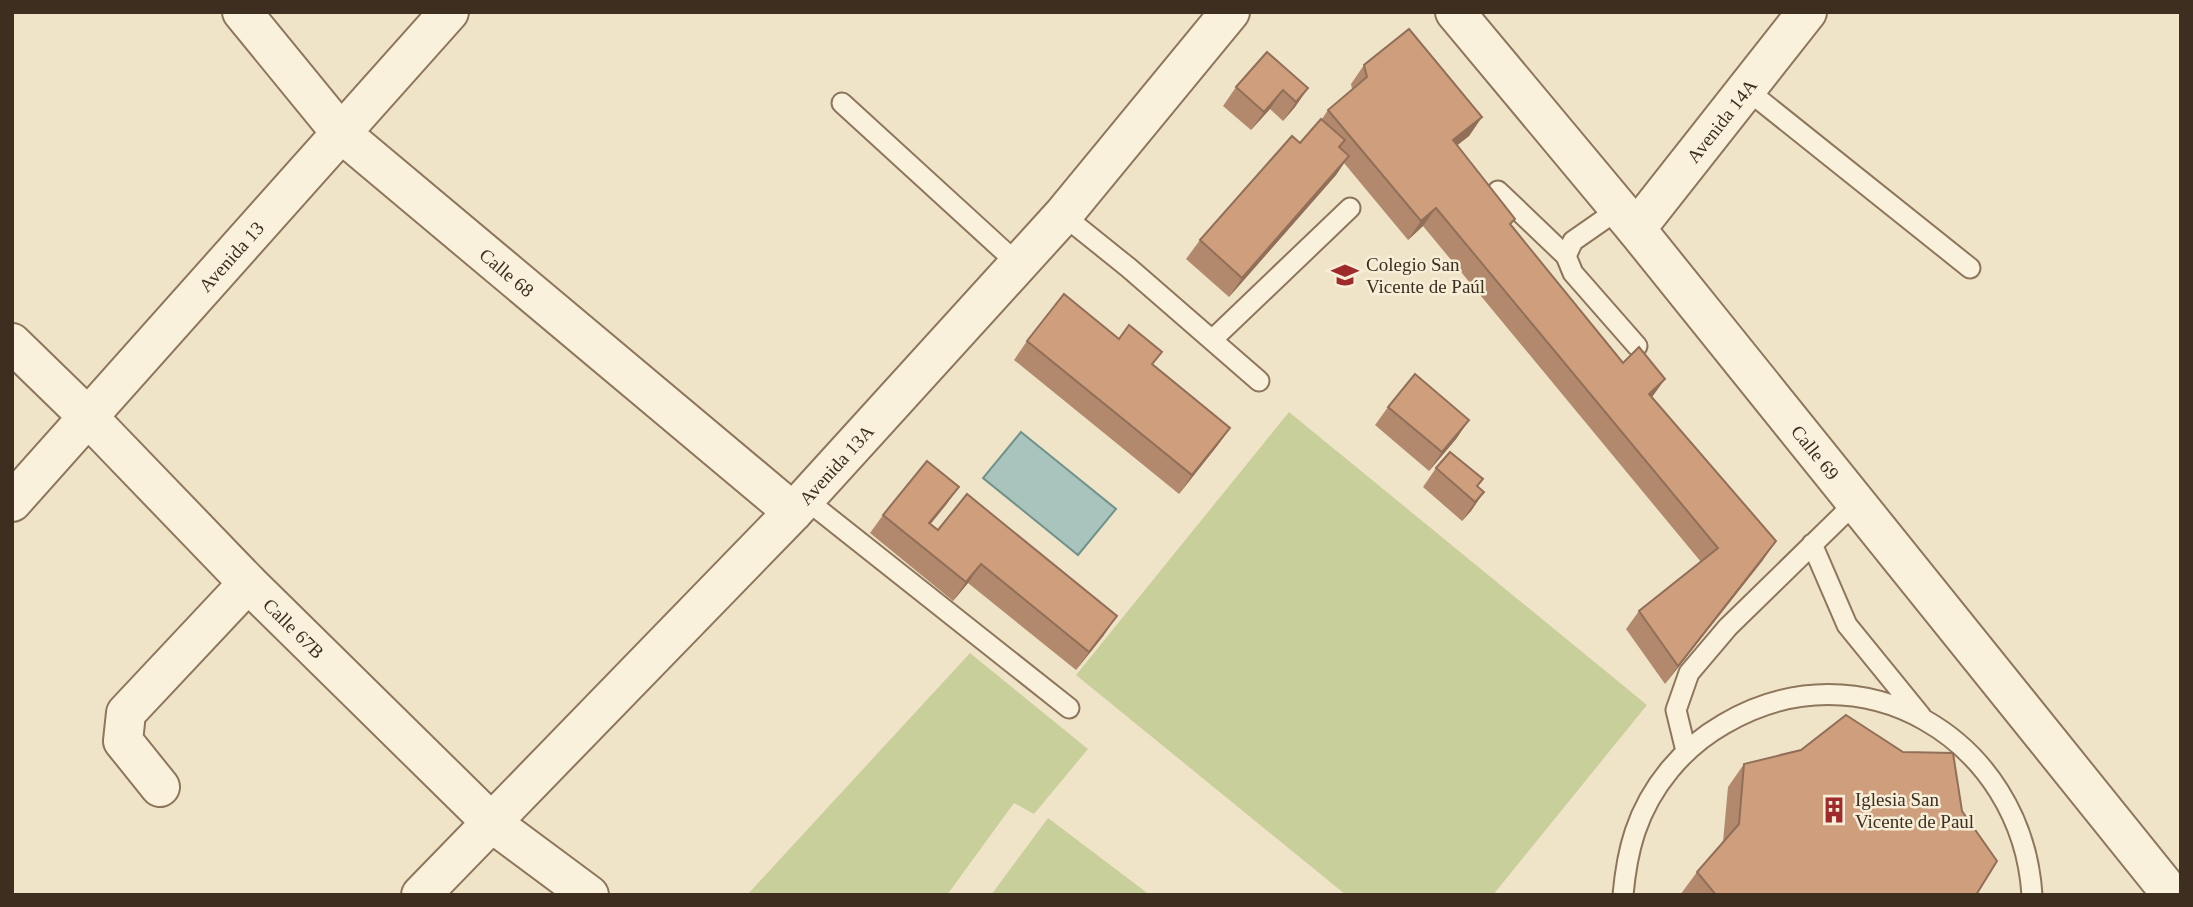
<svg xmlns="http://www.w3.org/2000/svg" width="2193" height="907" font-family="'Times New Roman',serif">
	<rect width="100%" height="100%" fill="#f0e4c8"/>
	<path fill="#c9cf9b" d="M1289,412L1647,705L1493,895H1346L1076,675Z
		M970,653L1088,749L1034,814L1014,803L947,895H747Z
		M1048,818L1150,895H991Z"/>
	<path fill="#a9c4bc" stroke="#6f938a" stroke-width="2" d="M1021,432L1116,509L1078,555L983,478Z"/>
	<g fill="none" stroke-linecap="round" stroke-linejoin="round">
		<g stroke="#8d765c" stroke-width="23">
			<path id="lane" d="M1746,89L1970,268
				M842,103L1018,264
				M1498,191L1566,256
				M1619,209L1573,241L1566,256L1573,273L1637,346
				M1063,215L1129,268L1259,381
				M1212,340L1350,208
				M804,498L1069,708
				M1812,544L1847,625L1921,716
				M1686,751L1676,710L1689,673L1728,627L1856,502
				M1623,895C1625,873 1628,853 1635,832C1650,787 1682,748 1724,724C1861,643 2022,739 2032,895"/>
		</g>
		<g stroke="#8d765c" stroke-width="42">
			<g id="street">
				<path id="s1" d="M242,12L341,133L793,512"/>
				<path id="s2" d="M1455,12L1636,229L2172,895"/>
				<path id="s3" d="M1636,229L1807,12"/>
				<path id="s4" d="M12,343L88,417L248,583L492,823L589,895"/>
				<path id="s5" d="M12,502L449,12"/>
				<path d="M160,787L123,741L126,713L248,583"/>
				<path id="s6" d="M421,895L793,512L1063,215L1230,12"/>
			</g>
		</g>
		<use href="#lane" stroke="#faf1dc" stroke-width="19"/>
		<use href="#street" stroke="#faf1dc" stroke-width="38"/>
	</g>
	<path fill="#b2896c" d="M1364,65L1482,117L1469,136L1457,145L1515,219L1510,225L1623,363L1665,379L1652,397L1763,560L1665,684L1626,629L1639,611L1701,562L1423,226L1408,240L1344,163L1336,175L1229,297L1186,259L1200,240L1300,143L1322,119L1328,110L1352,89L1351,84Z
		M1236,87L1308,88L1295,107L1283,121L1270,109L1251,130L1223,106Z
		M1119,339L1153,365L1230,428L1217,446L1179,494L1014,360L1027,341Z
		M1388,407L1469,420L1456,439L1429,471L1375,425Z
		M1436,468L1477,487L1484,492L1471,511L1462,521L1423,487Z
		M959,487L930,524L938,530L1104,635L1076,670L968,583L953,601L870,533L883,515Z
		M1744,764L1962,811L1976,895H1680L1697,872L1723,842L1728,787Z"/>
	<path fill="#916f58" d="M1308,88L1295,107L1283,121L1296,102Z
		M1283,90L1270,109L1251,130L1264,112Z
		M1482,117L1469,136L1440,159L1453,140Z
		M1349,156L1336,175L1229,297L1242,278Z
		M1436,208L1423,226L1408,240L1421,221Z
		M1665,379L1652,397L1649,394Z
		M1469,420L1456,439L1429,471L1442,452Z
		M1230,428L1217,446L1179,494L1192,475Z
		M959,487L946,505L916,542L929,523Z
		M1484,492L1471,511L1462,521L1475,502Z
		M1776,541L1763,560L1665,684L1678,666Z
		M981,564L968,583L953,601L966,582Z
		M1117,616L1104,635L1076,670L1089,652Z"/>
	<path fill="#cf9f7d" stroke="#916f58" stroke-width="2" d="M1409,29L1482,117L1453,140L1515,219L1510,224L1623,363L1639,347L1665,379L1649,394L1776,541L1678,666L1639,611L1718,548L1436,208L1421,221L1328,110L1367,77L1364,65Z
		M1267,52L1308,88L1296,102L1283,90L1264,112L1236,87Z
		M1321,119L1345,140L1339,147L1349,156L1242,278L1200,240L1292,136L1300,143Z
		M1064,294L1119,339L1129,325L1162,352L1152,364L1230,428L1192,475L1027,341Z
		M1415,374L1469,420L1442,452L1388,407Z
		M1450,452L1483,479L1477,486L1484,492L1475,502L1436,468Z
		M927,461L959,487L929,523L938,530L967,494L1117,616L1089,652L981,564L966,582L883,515Z
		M1846,715L1903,752L1953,753L1962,811L1997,861L1976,895H1716L1697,872L1739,824L1744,764L1801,750Z"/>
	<defs>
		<g id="school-bare" transform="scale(2.1)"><path d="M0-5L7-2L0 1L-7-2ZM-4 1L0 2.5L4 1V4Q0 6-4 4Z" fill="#9e2a2b" stroke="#f7eed8" stroke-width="2.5" paint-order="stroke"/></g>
		<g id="building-bare" transform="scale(2.1)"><path d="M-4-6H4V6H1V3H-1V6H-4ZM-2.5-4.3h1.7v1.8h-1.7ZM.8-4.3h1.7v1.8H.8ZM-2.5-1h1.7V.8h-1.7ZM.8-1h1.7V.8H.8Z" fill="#9e2a2b" stroke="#f7eed8" stroke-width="2.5" paint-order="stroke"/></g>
	</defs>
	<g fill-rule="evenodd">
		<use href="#school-bare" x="1345" y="275"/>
		<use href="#building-bare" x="1834" y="810"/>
	</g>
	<g text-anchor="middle" stroke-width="5" stroke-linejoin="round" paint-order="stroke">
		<g font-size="19" fill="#3d2e20" stroke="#f7eed8">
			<text dy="7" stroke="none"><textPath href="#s3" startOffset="138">Avenida 14A</textPath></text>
			<text dy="7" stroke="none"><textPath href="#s5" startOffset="329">Avenida 13</textPath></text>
			<text dy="7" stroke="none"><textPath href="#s1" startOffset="373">Calle 68</textPath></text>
			<text dy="7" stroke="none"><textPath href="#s2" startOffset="569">Calle 69</textPath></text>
			<text dy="7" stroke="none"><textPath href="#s6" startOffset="598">Avenida 13A</textPath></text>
			<text dy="7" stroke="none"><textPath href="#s4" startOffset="401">Calle 67B</textPath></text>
		</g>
		<g font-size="19" fill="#3d2e20" stroke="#f7eed8" text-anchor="start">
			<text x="1366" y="271">Colegio San<tspan x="1366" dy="22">Vicente de Paúl</tspan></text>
			<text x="1855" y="806">Iglesia San<tspan x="1855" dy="22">Vicente de Paul</tspan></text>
		</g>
	</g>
	<rect width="2193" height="907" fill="none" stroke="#3d2e20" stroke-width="28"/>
</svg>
